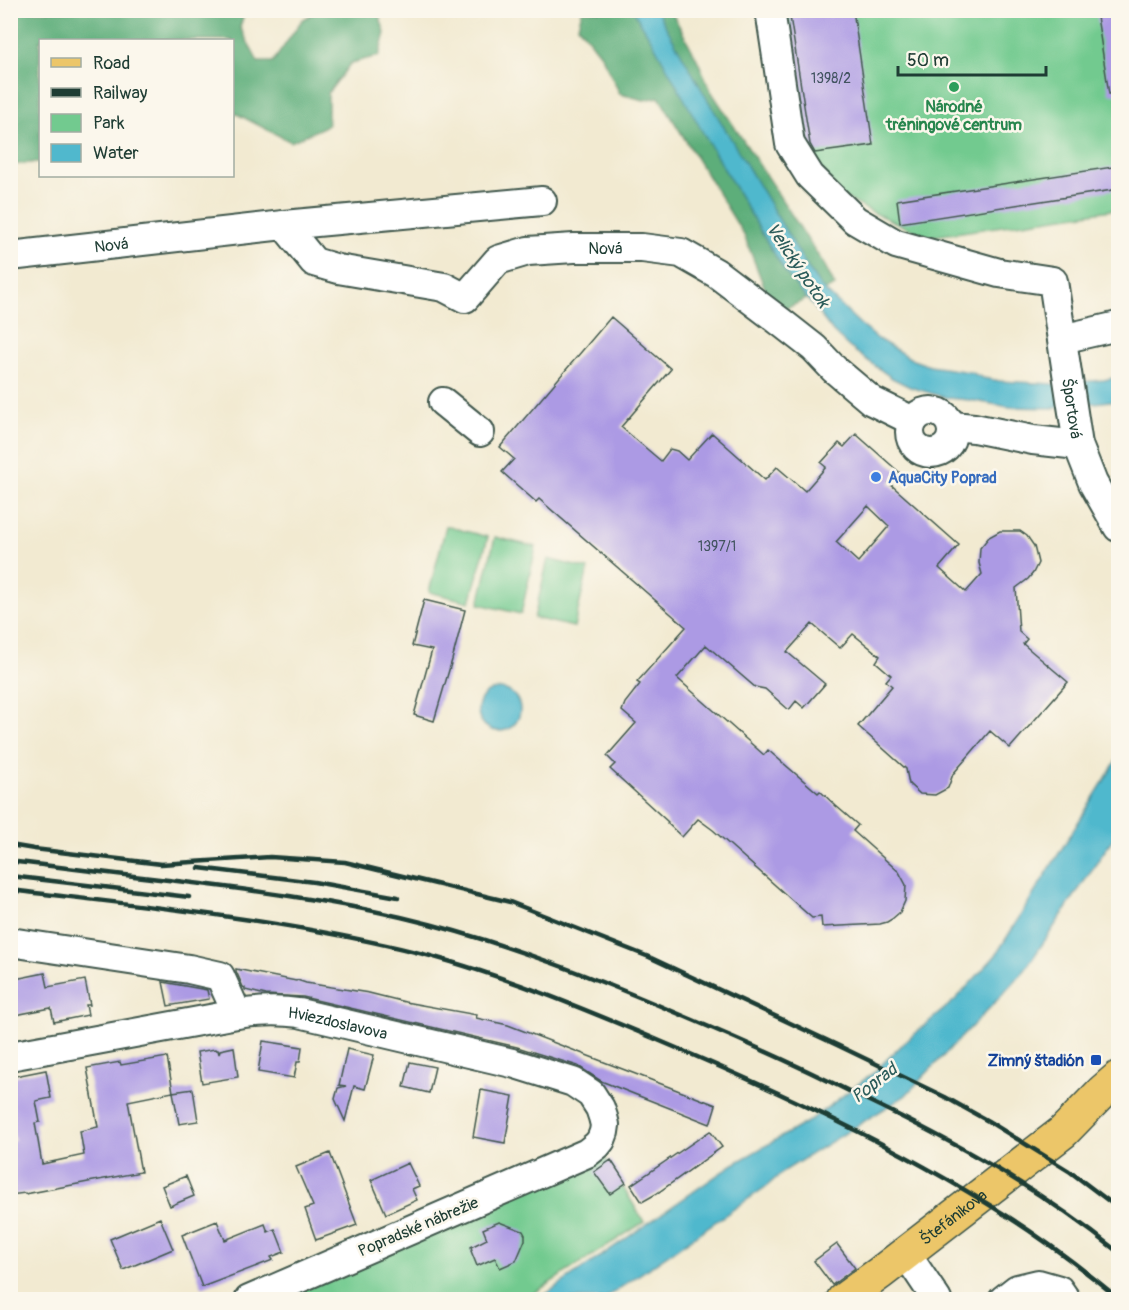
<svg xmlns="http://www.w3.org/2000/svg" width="1129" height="1310" font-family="Pangolin,sans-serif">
	<rect width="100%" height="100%" fill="#fbf7ec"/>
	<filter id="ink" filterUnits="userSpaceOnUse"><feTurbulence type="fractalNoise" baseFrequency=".0167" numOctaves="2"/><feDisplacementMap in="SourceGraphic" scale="12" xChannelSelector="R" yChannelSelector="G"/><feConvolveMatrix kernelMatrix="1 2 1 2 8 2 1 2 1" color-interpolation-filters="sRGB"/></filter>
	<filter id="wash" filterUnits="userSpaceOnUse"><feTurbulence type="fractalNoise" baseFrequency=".008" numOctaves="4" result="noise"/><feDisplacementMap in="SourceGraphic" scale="24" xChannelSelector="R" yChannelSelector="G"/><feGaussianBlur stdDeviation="1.35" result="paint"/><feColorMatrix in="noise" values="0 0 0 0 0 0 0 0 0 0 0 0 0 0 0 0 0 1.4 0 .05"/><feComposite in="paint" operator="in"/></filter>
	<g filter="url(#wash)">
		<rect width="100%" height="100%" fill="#f2ead1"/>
		<path fill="#72ca8f" stroke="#488462" stroke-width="1.5" d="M777,11H1118V209L928,237L872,212L828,189L803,163Z
			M446,526L488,537L470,602L429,592Z
			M495,537L536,547L521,614L479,604Z
			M548,559L588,569L574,627L534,618Z
			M603,1154L644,1222L525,1299L262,1300Z"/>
		<path fill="#5dae7a" stroke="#3e7657" stroke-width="1.5" d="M10,11H245L240,27L258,62H273L302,20L317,11H378L385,33L379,56L351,63L328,93V125L291,142L233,112L232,40H40V162L11,165Z
			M582,11H671L697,59L711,91L825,266L835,286L785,309L770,302L744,235L659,97L644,100L620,94L601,55L578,26Z"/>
		<path fill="#50b8cd" stroke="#387a80" stroke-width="1.5" d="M633,11H657L706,97L808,268L820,286L861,325L878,339L913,360L930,366L970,372L983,378L1000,381L1053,384L1104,380L1118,377V400L1054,408L1009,407L969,400L947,398L910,387L892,378L849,347L833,332L815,308L799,290L786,273L767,242L707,140L652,41Z
			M478 710a21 21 0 1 1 42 0a21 21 0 1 1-42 0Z
			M1118,758V831L1025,970L1002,995L947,1052L905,1096L784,1171L767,1186L604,1299H539L732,1165L809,1121L873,1073L905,1042L956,999L996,955Z"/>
		<g id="blocks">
			<path fill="#ac9ae4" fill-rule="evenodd" d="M789,10H853L873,145L815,153L810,144Z
				M1096,10H1119V94H1109Z
				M1119,166V189L900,223L897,200Z
				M611,317L671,369L621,427L661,461L670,449L677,451L687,460L712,433L765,480L777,467L805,491L826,467L821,463L839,443L844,447L856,434L899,472L889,483L959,545L939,568L966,592L982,574L979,563L980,548L989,537L1000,531H1020L1027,536L1034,546L1038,563L1033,573L1028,579L1016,588L1019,632L1027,639L1023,644L1068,682L1010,748L990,731L953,774L948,788L935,795L920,794L909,784L906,769L858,726L892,686L886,681L891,675L876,662L880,656L853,634L840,648L812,624L787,652L825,684L804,708L796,701L789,710L765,689L755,687L706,645L677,678L764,755L768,750L818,793L820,791L836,806L858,825L853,831L899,872L906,885L905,901L900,912L892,919L887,922L880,924L822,927L821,917L812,918L713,830L698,819L682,837L667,823L668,822L610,769L615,764L607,756L636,723L622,711L625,703L640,684L637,682L686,627L539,499L536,502L502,472L514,459L500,447ZM868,506L889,526L858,562L836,542Z
				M424,600L465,610L452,660L434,721L414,715L432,650L412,646Z
				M236,969L296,981L297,980L306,983L369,993L405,1002L477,1015L476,1018L508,1025L716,1105L710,1124L601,1081L578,1066L517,1047L303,997L266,995L245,990V988L243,987L236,971Z
				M45,973L48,987L85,980L90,1005H86L88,1015L54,1022L51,1008L10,1016V980Z
				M163,982L207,990L209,999L168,1006Z
				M263,1041L302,1047L300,1062H297L294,1078L258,1072Z
				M234,1047L238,1077L202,1083L197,1052L215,1049L216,1050H218L219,1054L220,1050Z
				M347,1049L374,1055L365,1089L354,1086L345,1121L335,1099L338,1088L346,1086L339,1085Z
				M167,1057L173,1092L128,1101L141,1172L25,1194V1193L10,1195V1142L15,1141L10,1119V1077L46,1070L51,1098L36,1101L40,1122L35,1123L42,1164L84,1155L80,1131L98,1127L87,1068L120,1062L121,1065Z
				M410,1062L435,1067L429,1093L404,1087Z
				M193,1089L198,1121L179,1124L173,1092Z
				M481,1090L513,1096L505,1143L473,1137Z
				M710,1131L722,1147L656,1194L642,1202L631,1185Z
				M330,1153L357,1225L316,1240L305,1209L313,1206L296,1167Z
				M611,1160L626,1183L610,1194L594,1172Z
				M408,1163L419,1186L412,1189L417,1200L386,1214L371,1180Z
				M186,1176L194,1196L170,1206L162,1186Z
				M160,1218L173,1249L123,1270L110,1239Z
				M217,1221L225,1240L265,1224L268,1232L275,1229L284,1252L271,1257L273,1260L202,1287L182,1235Z
				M499,1222L523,1231L525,1235V1240L516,1261L500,1268L495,1258L477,1266L471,1251L472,1250L471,1247L487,1239L483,1229Z
				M837,1244L855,1268L832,1285L814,1261Z"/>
		</g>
	</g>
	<g filter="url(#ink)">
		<use href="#blocks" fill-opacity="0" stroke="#3f574c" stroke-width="1.5"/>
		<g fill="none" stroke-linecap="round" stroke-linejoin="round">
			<g stroke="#3f574c" stroke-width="32">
				<g id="minor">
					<path id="s1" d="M770,10L790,144L810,176L855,220L896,244L999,273L1053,281L1078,445L1093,483L1118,527"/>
					<path id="s2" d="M284,225L314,262L338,269L444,287L465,298L498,260L528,251L574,248H642L681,253L716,273L782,323L814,348L834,369L872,401L913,421"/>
					<path id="s3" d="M10,256L284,225L542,201"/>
					<path d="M1062,339L1118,326"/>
					<path d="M443,402L480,432"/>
					<circle cx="931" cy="432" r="21"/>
					<path d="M952,426L974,428L1033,440L1078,445"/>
					<path d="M10,942L189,969L220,976L237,1014"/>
					<path id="s4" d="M10,1056L237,1014C258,1011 278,1010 299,1013L512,1063L573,1082L591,1094L600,1108L603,1117L605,1125L604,1132L601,1140L597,1145L587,1153L249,1300"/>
					<path d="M905,1252L937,1300"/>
					<path d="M1003,1300L1017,1289L1038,1284L1059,1290L1066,1300"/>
				</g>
			</g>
			<g stroke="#3f574c" stroke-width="36">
				<g id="major">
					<path id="s5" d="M843,1300L880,1273L1063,1132L1103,1091L1118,1078"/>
				</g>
			</g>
			<use href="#minor" stroke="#fff" stroke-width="28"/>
			<use href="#major" stroke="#ecc669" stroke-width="33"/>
			<path stroke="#1f3d34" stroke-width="4.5" d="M10,845L34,849L161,864L270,857L345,862L510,902L649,957L837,1045L945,1097L988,1121L1069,1171L1118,1208
				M10,861C66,868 121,875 177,881C252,890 327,900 401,917C504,941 603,981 700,1023C755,1046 809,1071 863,1098C953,1141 1040,1189 1118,1252
				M199,868L314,882L398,897
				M10,876L189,897
				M10,890C136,905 262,917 386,945C478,965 565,1001 653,1038C774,1089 896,1145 1007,1216C1046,1241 1083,1269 1118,1298"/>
		</g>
	</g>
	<circle fill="#2e9e5b" stroke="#fbf7ec" stroke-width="2" cx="954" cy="87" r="6"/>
	<circle fill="#3f7fe0" stroke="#fbf7ec" stroke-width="2" cx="876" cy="477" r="6"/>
	<rect fill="#1a4fb4" stroke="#fbf7ec" stroke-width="2" x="1090" y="1054" width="12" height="12" rx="3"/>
	<g text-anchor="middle" stroke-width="5" stroke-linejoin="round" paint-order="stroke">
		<g font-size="14" fill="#425460">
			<text x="831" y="83">1398/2</text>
			<text x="717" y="551">1397/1</text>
		</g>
		<g font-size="16" font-weight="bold" fill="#27864d" stroke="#fbf7ec">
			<text x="954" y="112">Národné<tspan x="954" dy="18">tréningové centrum</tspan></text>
		</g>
		<g font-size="16" fill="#1f3d34" stroke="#fbf7ec">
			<text dy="6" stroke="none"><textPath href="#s3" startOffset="102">Nová</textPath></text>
			<text dy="6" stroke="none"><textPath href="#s2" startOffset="363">Nová</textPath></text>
			<text dy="6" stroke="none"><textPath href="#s1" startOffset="574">Športová</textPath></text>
			<text dy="6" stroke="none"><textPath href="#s4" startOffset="333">Hviezdoslavova</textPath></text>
			<text dy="6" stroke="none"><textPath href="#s5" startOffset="138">Štefánikova</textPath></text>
			<text transform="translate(418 1226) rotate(-23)" y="6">Popradské nábrežie</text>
		</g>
		<g font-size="16" font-weight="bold" fill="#366cbe" stroke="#fbf7ec" text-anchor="start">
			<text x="888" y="483">AquaCity Poprad</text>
		</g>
		<g font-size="16" font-weight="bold" fill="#164399" stroke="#fbf7ec" text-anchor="end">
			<text x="1084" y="1066">Zimný štadión</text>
		</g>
		<g font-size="18" font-style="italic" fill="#2b5c5a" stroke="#fbf7ec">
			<text transform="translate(798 265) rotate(56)" y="6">Velický potok</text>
			<text transform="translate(874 1083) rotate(-38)" y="6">Poprad</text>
		</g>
	</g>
	<rect width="1129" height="1310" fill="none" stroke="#fbf7ec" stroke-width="36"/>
	<rect x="39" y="39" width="195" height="138" fill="#fbf7ec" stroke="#a3ada2" stroke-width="1.5"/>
	<rect x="51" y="58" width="30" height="9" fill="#ecc669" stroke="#a3ada2" stroke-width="1.5"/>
	<text x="93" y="69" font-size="18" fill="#1f3d34">Road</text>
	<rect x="51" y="88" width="30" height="9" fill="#1f3d34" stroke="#a3ada2" stroke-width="1.5"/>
	<text x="93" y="99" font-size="18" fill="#1f3d34">Railway</text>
	<rect x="51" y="114" width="30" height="18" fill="#72ca8f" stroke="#a3ada2" stroke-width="1.5"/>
	<text x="93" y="129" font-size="18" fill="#1f3d34">Park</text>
	<rect x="51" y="144" width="30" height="18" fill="#50b8cd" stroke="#a3ada2" stroke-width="1.5"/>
	<text x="93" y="159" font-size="18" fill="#1f3d34">Water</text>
	<path d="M898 66v9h148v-9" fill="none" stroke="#1f3d34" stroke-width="3"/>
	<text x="907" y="66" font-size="18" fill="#1f3d34" stroke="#fbf7ec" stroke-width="4.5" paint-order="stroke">50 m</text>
</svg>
